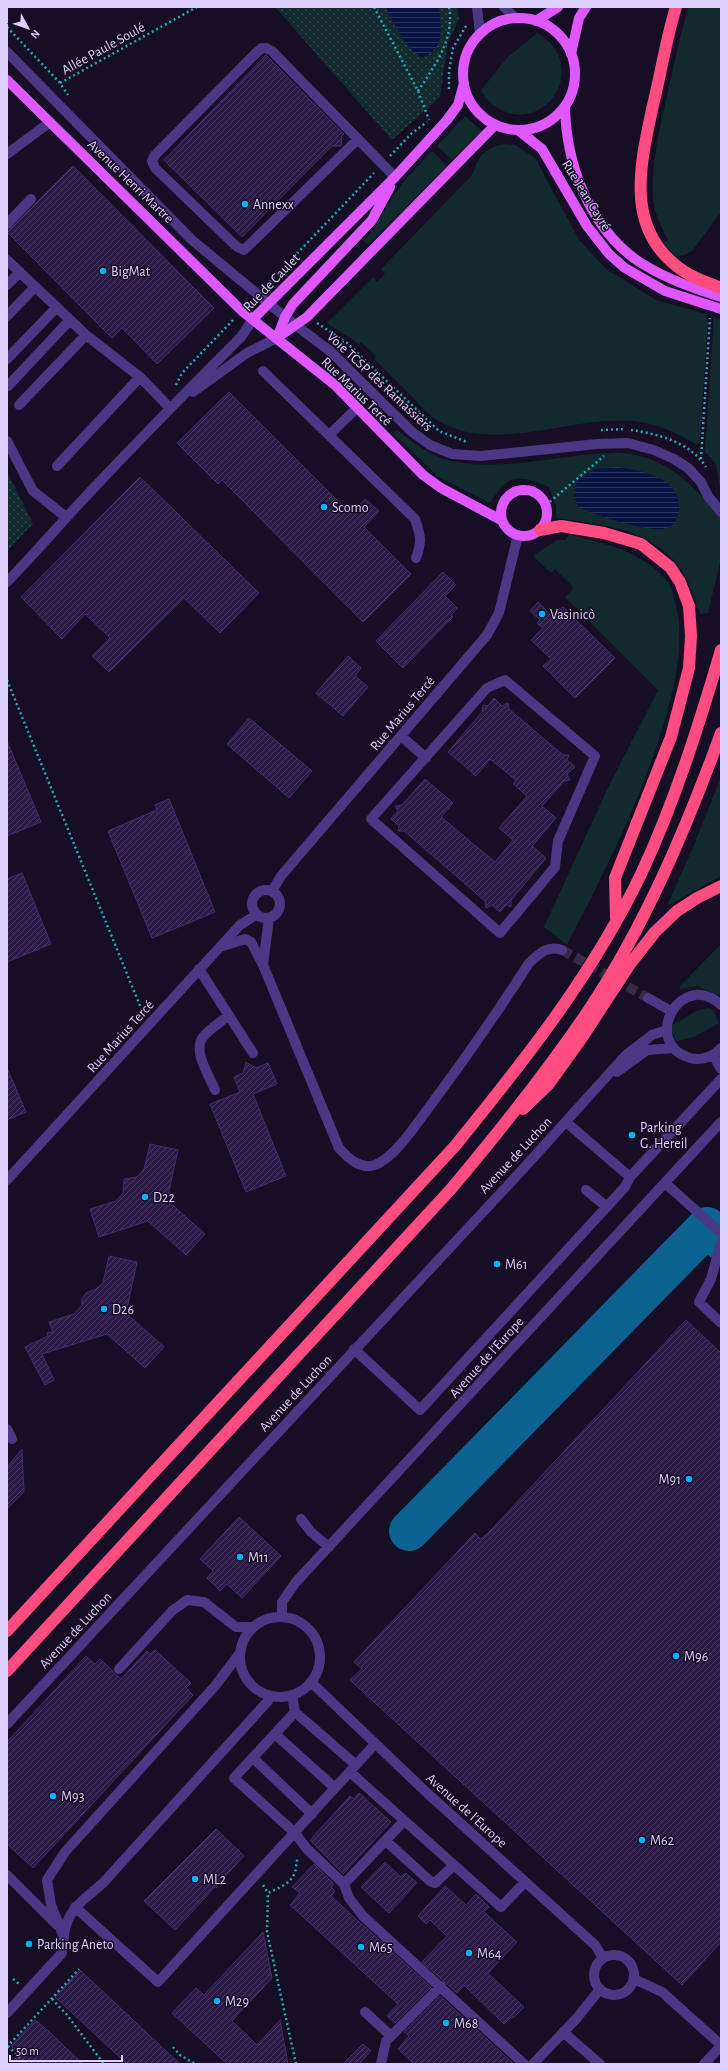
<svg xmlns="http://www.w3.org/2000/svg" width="728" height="2071" font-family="'Alegreya Sans',sans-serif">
	<defs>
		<pattern id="park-dots" width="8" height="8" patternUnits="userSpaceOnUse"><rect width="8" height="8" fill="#112a2e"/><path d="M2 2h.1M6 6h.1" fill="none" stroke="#33484d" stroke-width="1.8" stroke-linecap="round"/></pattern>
		<pattern id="water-rules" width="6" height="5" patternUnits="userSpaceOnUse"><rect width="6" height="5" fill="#091342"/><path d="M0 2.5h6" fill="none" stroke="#2c345e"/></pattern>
		<pattern id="building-hatch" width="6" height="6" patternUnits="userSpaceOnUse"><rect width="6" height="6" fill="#2b1a46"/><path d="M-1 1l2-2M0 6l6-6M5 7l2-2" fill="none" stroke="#493a62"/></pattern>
	</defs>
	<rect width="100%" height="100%" fill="#160e24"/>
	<path fill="#112a2e" d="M688,7H721V212L692,251L684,255L675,256L663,243L668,240C661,226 654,213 653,197C651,166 658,136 665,106C672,73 679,40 688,7Z
		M537,33C592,65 545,135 500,109C492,105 485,99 481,90L508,57Z
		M465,116L482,131L452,160L437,146Z
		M504,144L515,145L535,158L579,240L606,269L656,300L706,314L708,320L700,441L697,445C679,434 661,425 641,422C577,412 500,455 440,422C431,417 424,409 417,402C403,387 389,373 374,359L376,356L361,342L359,344L327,323L373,277L377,282L385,274L381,269L473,174C478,156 484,149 504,144Z
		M432,151L447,166L368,245L364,241C376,227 385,210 395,194C406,178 418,165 432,151Z
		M714,317L721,319V495L716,464L705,452Z
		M397,430C412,442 428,454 447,460C490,471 539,460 583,455C607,453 629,450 652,460C682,472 700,494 721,518V558L708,613L700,614C680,535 627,527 556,518V506L549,487C519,475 509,472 490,503L438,477L393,433Z
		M569,535C605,543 644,552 668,582C671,586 673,594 674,599C703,683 607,868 567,945L544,927L607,790L658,690L565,597L574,588L555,569L551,573L533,556L557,540H566Z
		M721,777V876L667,906L694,845Z
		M721,944V996L698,986L680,989V986Z
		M710,1008L715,1013L719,1023L694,1037L676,1041L670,1027L696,1011Z"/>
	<path fill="url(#park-dots)" d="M275,7H457L459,19L448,43L440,97L392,140Z
		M7,472L33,524L7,551Z"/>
	<path fill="url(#water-rules)" d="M385,7H439C441,28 446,51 421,57C404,47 394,23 385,7Z
		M617,467C643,471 683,477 679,512C678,518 674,526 667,528C650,534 595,515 578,507L574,496L577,480L595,469Z"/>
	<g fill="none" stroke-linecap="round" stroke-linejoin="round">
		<path stroke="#0b6190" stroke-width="40" d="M409,1531L707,1227L721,1240"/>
	</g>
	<path fill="url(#building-hatch)" stroke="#462b72" d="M266,55L344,134L342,136L341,146H332L242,237L164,160Z
		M73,166L214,308L157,364L122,328L112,338L7,232Z
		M229,392L351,514L365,499L379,511L364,527L411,574L363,622L222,480L218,484L177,443Z
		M140,477L259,593L220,633L184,598L109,672L92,656L110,638L85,614L62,639L21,597Z
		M443,572L456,585L445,596L457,608L451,615L453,617L403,668L376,641Z
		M538,602L553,617L563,607L615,658L575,698L543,666L551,659L531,640L543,628L537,623L540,620L530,611Z
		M348,656L361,668L355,676L368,687L343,716L316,693Z
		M494,698L502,706L508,703L509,709L563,755H569L567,760L575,767L567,774L570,780L564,781L542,806L556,818L532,846L546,858L511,900V907L506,905L500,912L492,905L486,908L485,901L404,831H398L399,826L391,819L398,811L395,806L402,805L425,779L453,803L441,817L495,862L513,840L499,828L527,796L513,784L516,780L490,759L476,776L448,752L482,712L483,705L488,706Z
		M249,718L312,771L289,798L227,744Z
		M7,741L41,822L7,836Z
		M169,799L215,912L152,938L108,831L157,810L155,805Z
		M22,873L51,944L7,962V879Z
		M246,1062L256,1068L268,1063L277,1084L253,1094L286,1176L246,1192L210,1104L240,1092L234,1077L243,1073Z
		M7,1068L26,1112L7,1120Z
		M150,1144L178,1150L167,1200L205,1234L186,1255L148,1221L99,1237L90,1209L116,1201L123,1193L124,1179L137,1177L144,1169Z
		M109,1256L137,1262L126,1313L164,1347L145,1368L107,1334L42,1354L54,1380L45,1385L25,1347L48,1336L47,1333L53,1332L49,1322L74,1314L82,1305V1299L86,1293L96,1289L103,1283Z
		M686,1320L721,1353V1942L682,1985L350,1680L362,1669L354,1662L475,1533L481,1539L491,1530Z
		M22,1449L24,1492L7,1509V1467Z
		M239,1517L281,1556L242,1598L227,1584L220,1591L207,1578L213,1571L200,1559Z
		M155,1650L191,1683L186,1688L193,1695L33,1868L7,1844V1742L86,1656L95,1664L100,1659L121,1679L147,1651L150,1654Z
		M359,1793L391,1822L343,1874L310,1840L350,1796L354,1799Z
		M216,1829L244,1856L175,1930L144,1901Z
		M385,1862L401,1877L406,1873L417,1883L389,1913L361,1887Z
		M314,1864L334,1884L331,1887L335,1891L331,1896L431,1987L395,2023L387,2016L398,2004L290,1905L300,1893L292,1887Z
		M445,1886L466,1905L476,1894L489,1907L484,1912L517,1942L488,1973L524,2007L513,2018L511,2017L504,2024L464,1985L457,1993L422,1962L447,1936L430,1920L426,1924L418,1916Z
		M263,1932L272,1978L232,2021L257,2045L280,2020L288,2064H227L172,2013L196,1988L204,1995Z
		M80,1970L180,2064H127L55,1997Z
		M440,1996L514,2064H414L398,2049L409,2036L404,2032Z
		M35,2020L44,2027L83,2064H10L20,2054L11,2046Z
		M363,2044L371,2051L359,2064H343Z"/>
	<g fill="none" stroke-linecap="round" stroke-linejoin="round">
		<path stroke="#342b45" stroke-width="10" stroke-dasharray="10 5" stroke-linecap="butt" d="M562,950L648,998"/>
		<path stroke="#2da6b7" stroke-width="2.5" stroke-dasharray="2 3" stroke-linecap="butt" d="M374,7L418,91L429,120
			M7,27L60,83L68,95
			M60,83L197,7
			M449,89V71L453,48L466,26
			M418,91C434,67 455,39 449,7
			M390,156L412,133L427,122
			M266,286L374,173
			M317,323L347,343L439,431L467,442
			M176,385L182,373L234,319
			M601,430L626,429
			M631,430C658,434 690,442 706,467
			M701,459L710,318
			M546,505L604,456
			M7,680L143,1013
			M263,1885L268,1893
			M13,1979L19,1984
			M52,1999L67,2015L104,2064
			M8,2046L26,2064
			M7,2047L79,1969
			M173,2047L180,2055L195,2064
			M296,2064L267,1932L268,1893C278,1888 291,1884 295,1872C297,1867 295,1862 299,1857"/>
		<path stroke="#493884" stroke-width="10" d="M477,7L480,34
			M504,7L515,18
			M7,52L192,240L285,317L330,351L412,432L430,445L452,454L481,456L597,444L628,443L654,450L674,459L688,468L701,482L708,496L721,512
			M358,139L244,250L237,247L155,168L152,161L155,155L257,52L262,48H266L272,51C313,93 354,135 395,177
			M7,154L50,122
			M7,224L31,199
			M7,260L86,335L140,377L170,408
			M7,285L20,272
			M7,316L35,287
			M7,359L57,307
			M263,371L415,519C421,536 422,542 416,558
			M8,386L70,320
			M193,392L247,353L277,338
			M19,405L86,335
			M329,435L357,408
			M7,441L33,491L66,517
			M57,466L140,377
			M7,582C35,553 61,523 89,493C139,440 190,388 241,337L253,319
			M505,680L595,756L558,841L555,867L500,933L371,819L487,688Z
			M401,736L426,758
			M252 904a14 14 0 1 1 28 0a14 14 0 1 1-28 0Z
			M272,891L281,876L487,635L499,613L518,535
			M269,918L263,965L339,1148C348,1158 360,1170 375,1165C395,1157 414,1127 427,1110C463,1062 497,1013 529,963C540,953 548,945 562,950
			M223,946L245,939L251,942L262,963
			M199,969L253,1053
			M648,998L671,1011
			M721,1005C681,968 640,1043 690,1058C701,1061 713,1057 721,1048
			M713,1055L721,1069
			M617,1072L647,1050L674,1048
			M215,1090C210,1077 192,1051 203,1037C209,1029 221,1022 229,1015
			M566,1122L630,1177L721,1079
			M7,1180L240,925L256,915
			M665,1183L721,1233
			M586,1190L607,1207
			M721,1243L711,1279L699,1302L721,1323
			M354,1349L420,1410L625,1187L630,1177
			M7,1429L12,1439
			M301,1519L311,1532L329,1547
			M282,1616V1602L296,1582L721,1122
			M240 1657a40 40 0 1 1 80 0a40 40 0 1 1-80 0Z
			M119,1669L172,1611L187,1600L204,1602L236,1627H251
			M311,1682L426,1792L595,1945L603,1958
			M292,1695L295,1712L234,1778L295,1833L307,1849L344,1884L349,1898L363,1916L524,2064
			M295,1712L356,1765
			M7,1724L523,1169L625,1056L652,1035L667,1030
			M275,1734L335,1788
			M253,1758L312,1814
			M350,1772L501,1907L525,1882
			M386,1841L430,1881L435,1883L454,1865
			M7,1875L57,1925
			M344,1884L404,1821
			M75,1907L158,1982L375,1744
			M64,1935C67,1909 85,1899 103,1883L268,1701L267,1695
			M594 1975a20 20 0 1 1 40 0a20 20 0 1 1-40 0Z
			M634,1979L662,1992L721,2045
			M365,2012L391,2036
			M7,2013L62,1953L64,1937L51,1905L47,1880L65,1852L215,1686L239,1654
			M563,2032L600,2064
			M381,2064L386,2041L441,1986
			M533,2064L577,2018L600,1989
			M704,2064L721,2046"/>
		<path stroke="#df58ff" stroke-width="10" d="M463 74a56 56 0 1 1 112 0a56 56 0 1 1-112 0Z
			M536,21L558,7
			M571,54L579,18L586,7
			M7,80L242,311L335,385L423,475L441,488L501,520
			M565,106C566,163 588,224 635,259C661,277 691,288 721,297
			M518,130L542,149L587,226L609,254L625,268L665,291L721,309
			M253,319L395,177L447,120L458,105L464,83
			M277,338L307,317L495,125
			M277,338L285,317L293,304L372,220L390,187
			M501 513a23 23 0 1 1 46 0a23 23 0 1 1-46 0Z"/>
		<path stroke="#ff4c81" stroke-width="12" d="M676,7C666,39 661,73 653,105C640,165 623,232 685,272C695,279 709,283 721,288
			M540,530L561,526L604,533L641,544L670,567L680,582L689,606L691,636L689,668L671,737L615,878L616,918
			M523,1109L548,1085L581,1039L630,964L655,932L677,911L697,898L721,886
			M7,1631L455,1146C525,1060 594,973 642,872C675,801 699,725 721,650
			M7,1671L451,1189C499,1132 546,1073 588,1011C645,926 686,829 721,733"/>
	</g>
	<g fill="#00b4fc" stroke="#160e24" stroke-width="1.5">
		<circle cx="245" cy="204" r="4"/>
		<circle cx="103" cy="271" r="4"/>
		<circle cx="324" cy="507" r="4"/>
		<circle cx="542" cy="614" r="4"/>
		<circle cx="632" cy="1135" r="4"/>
		<circle cx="145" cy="1197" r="4"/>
		<circle cx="497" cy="1264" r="4"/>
		<circle cx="104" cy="1309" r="4"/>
		<circle cx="689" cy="1479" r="4"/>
		<circle cx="240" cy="1557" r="4"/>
		<circle cx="676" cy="1656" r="4"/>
		<circle cx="53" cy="1796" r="4"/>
		<circle cx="642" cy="1840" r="4"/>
		<circle cx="195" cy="1879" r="4"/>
		<circle cx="29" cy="1944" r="4"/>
		<circle cx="361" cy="1947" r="4"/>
		<circle cx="469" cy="1953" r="4"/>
		<circle cx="217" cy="2001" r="4"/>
		<circle cx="446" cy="2023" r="4"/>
	</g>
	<g text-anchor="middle" stroke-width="3" stroke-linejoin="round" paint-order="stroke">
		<g font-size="14" fill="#dfd1ff" stroke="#160e24">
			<text transform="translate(103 48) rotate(-29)" y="5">Allée Paule Soulé</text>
			<text transform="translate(131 181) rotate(44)" y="5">Avenue Henri Martre</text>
			<text transform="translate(587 195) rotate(58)" y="5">Rue Jean Cayré</text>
			<text transform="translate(271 282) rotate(-46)" y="5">Rue de Caulet</text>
			<text transform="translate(380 381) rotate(43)" y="5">Voie TCSP des Ramassiers</text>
			<text transform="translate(357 391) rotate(44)" y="5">Rue Marius Tercé</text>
			<text transform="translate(402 713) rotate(-50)" y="5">Rue Marius Tercé</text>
			<text transform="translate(120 1036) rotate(-48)" y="5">Rue Marius Tercé</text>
			<text transform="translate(515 1155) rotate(-47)" y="5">Avenue de Luchon</text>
			<text transform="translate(486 1357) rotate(-48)" y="5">Avenue de l'Europe</text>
			<text transform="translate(295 1393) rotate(-47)" y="5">Avenue de Luchon</text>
			<text transform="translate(75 1630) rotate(-47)" y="5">Avenue de Luchon</text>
			<text transform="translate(467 1810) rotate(42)" y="5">Avenue de l'Europe</text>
		</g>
		<g font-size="14" fill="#dfd1ff" stroke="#160e24" text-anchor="start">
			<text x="253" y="209">Annexx</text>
			<text x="111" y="276">BigMat</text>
			<text x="332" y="512">Scomo</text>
			<text x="550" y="619">Vasinicò</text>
			<text x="640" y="1132">Parking<tspan x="640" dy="16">G. Hereil</tspan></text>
			<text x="153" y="1202">D22</text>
			<text x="505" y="1269">M61</text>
			<text x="112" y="1314">D26</text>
			<text x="681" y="1484" text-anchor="end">M91</text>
			<text x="248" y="1562">M11</text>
			<text x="684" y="1661">M96</text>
			<text x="61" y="1801">M93</text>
			<text x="650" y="1845">M62</text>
			<text x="203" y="1884">ML2</text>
			<text x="37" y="1949">Parking Aneto</text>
			<text x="369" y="1952">M65</text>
			<text x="477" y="1958">M64</text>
			<text x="225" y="2006">M29</text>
			<text x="454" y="2028">M68</text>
		</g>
	</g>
	<rect width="728" height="2071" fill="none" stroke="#dfd1ff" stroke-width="16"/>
	<g transform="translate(28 28) rotate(130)" stroke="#160e24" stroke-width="3" paint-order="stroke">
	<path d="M0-3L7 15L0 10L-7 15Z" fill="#dfd1ff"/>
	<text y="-6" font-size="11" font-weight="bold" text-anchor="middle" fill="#dfd1ff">N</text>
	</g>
	<path d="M10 2055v6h112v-6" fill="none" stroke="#dfd1ff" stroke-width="2"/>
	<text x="16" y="2055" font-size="12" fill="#dfd1ff" stroke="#160e24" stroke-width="3" paint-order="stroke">50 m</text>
</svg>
